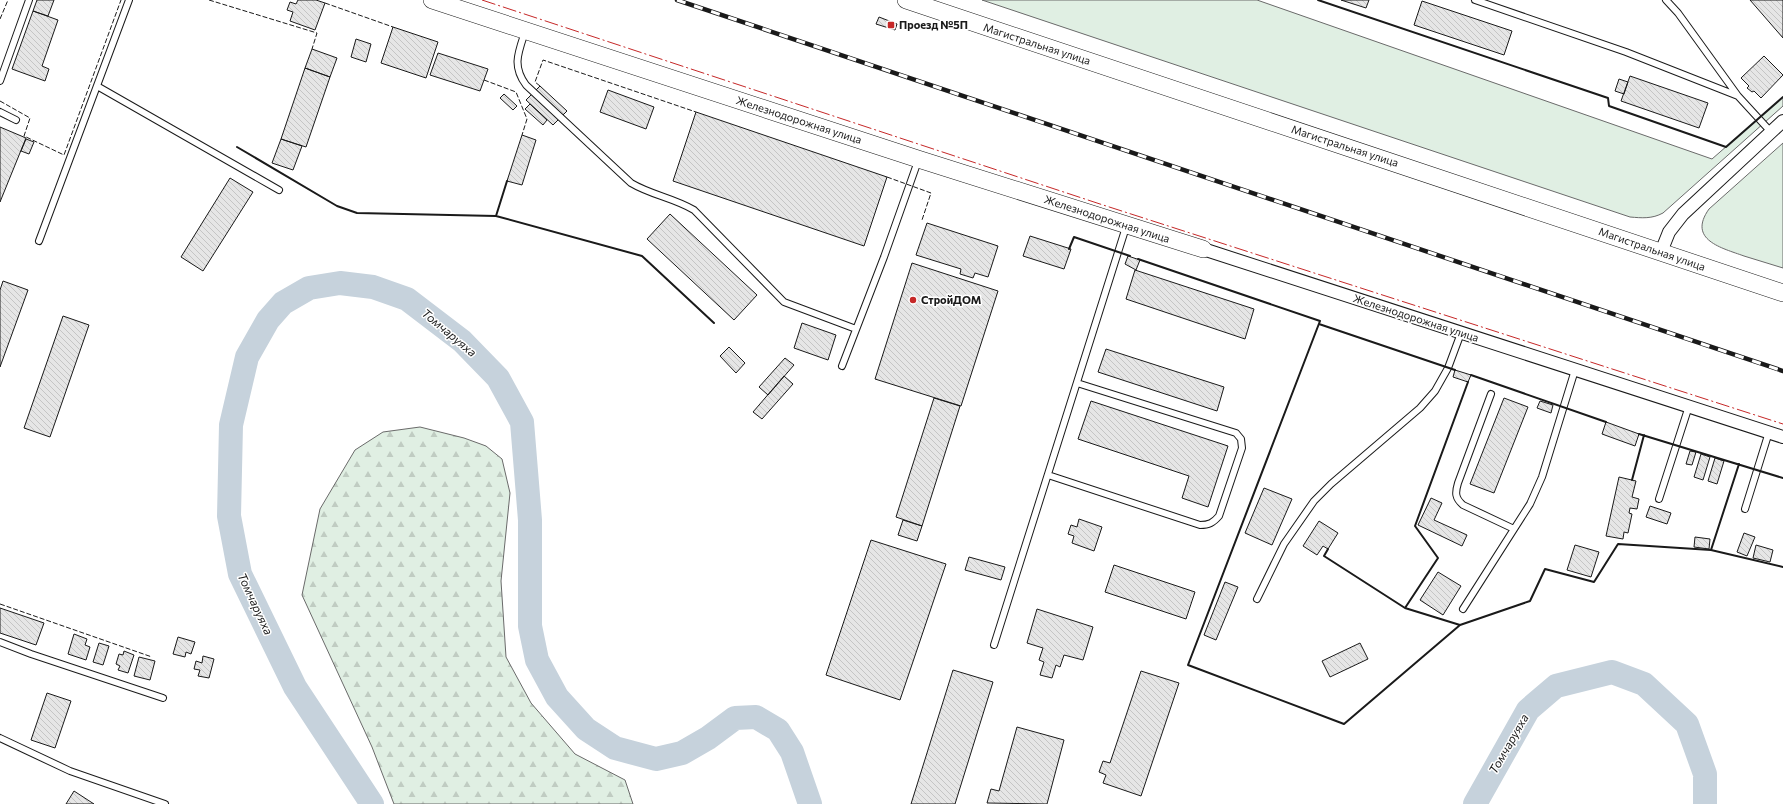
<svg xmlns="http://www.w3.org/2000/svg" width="1783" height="804" font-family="Commissioner,sans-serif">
	<defs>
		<pattern id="forest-firs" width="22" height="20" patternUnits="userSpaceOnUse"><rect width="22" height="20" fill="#e0efe3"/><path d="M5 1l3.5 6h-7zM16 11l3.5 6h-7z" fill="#c0ccc2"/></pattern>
		<pattern id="building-back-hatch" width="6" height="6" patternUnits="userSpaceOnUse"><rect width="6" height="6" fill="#e6e6e6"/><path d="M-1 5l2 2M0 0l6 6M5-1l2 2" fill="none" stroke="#c5c5c5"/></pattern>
	</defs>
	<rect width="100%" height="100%" fill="#fff"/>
	<path fill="#e0efe3" stroke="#6a6a6a" d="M982,0H1257L1712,159L1783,97V106L1663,213C1652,219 1642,218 1630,217Z
		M1783,143V268C1770,264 1757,260 1744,256C1722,248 1687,240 1709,209Z"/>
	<path fill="url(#forest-firs)" stroke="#6a6a6a" d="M420,427L464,438L486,446L502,459L510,493L501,581L506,657L531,703L575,754L625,780L633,804H394L372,747L302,595L320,509L355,450L383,432Z"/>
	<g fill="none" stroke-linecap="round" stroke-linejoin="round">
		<path stroke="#c6d2dc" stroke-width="24" d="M372,804L295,687L240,574L229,516L231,425L247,357L268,320L283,303L309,288L340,283L373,287L407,299L462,341L498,378L522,422L530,520V626L537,660L557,697L586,729L615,748L656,759L682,753L708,738L735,718L756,717L778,730L792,752L810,804
			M1475,804L1528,710L1556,686L1612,672L1644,684L1687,724L1705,774V804"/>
	</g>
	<path fill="url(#building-back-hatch)" stroke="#1a1a1a" d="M37,0H54L48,16L33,11Z
		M298,0H316L325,3L315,30L290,21L293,12L287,10L290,2L296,4Z
		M1341,0H1369L1366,8Z
		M1750,0H1783V38Z
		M1422,1L1512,31L1504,55L1414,25Z
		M33,11L58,20L42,66L49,69L45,81L12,69Z
		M879,17L897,24L895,30L876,24Z
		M393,27L438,42L426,78L381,63Z
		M356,39L371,44L366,62L351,57Z
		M312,49L337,58L330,77L305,68Z
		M438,53L488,69L480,91L430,75Z
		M1764,56L1783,75L1761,98L1754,91L1752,92L1747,88L1749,86L1741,78Z
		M305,68L330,77L306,147L281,139Z
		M1630,76L1708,103L1699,128L1621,101Z
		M1619,79L1628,82L1624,94L1615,91Z
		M540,86L567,111L553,125L526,100Z
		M608,90L654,107L646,129L600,112Z
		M504,94L517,106L513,110L500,98Z
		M530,104L547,120L543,125L525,109Z
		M696,112L887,177L864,246L673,181Z
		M0,127L26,138L0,202Z
		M522,135L536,140L522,185L507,181Z
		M26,139L34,142L29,154L21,151Z
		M281,139L302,146L293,170L272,163Z
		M230,178L253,192L203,271L181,257Z
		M670,214L757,295L734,320L647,239Z
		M927,223L998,246L988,277L975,273L973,278L960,274L961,269L916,255Z
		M1030,236L1071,249L1064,269L1023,256Z
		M1128,256L1140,260L1136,270L1125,264Z
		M912,263L998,291L961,406L875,379Z
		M1135,270L1254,309L1245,339L1126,299Z
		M3,281L28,290L0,367V290Z
		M63,316L89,325L50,437L24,428Z
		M802,323L836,335L828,360L794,348Z
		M729,347L745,363L736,373L720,356Z
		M1106,349L1224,387L1217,411L1098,372Z
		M785,358L794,365L768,395L759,387Z
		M1455,370L1471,375L1468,382L1453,377Z
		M784,376L793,384L762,419L753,412Z
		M934,398L960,406L922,526L896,517Z
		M1504,398L1528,407L1494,493L1470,484Z
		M1091,401L1228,446L1208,507L1182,498L1189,476L1078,439Z
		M1540,401L1553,405L1551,413L1537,408Z
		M1606,422L1639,434L1635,446L1602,434Z
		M1690,451L1696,452L1692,465L1686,464Z
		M1701,454L1710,457L1703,480L1694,477Z
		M1715,458L1724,461L1717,484L1708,481Z
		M1619,477L1636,481L1632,497L1639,499L1637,509L1630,508L1629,513L1632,514L1628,533L1624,532L1623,539L1606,536Z
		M1264,488L1292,499L1272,545L1245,533Z
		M1431,498L1442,503L1434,520L1467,535L1462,546L1418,525Z
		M1650,506L1671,513L1667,524L1646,517Z
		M1079,519L1102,527L1094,551L1072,543L1074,536L1068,534L1071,525L1077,527Z
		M903,520L922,526L917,541L898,535Z
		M1319,521L1338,533L1328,549L1323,546L1317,555L1303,546Z
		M1744,533L1755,537L1747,556L1737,552Z
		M1695,537L1710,539L1709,549L1694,547Z
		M871,540L946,564L900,700L826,675Z
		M1575,545L1599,552L1591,577L1567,570Z
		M1756,545L1773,550L1770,562L1753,558Z
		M969,557L1005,567L1001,580L965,570Z
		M1114,565L1195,592L1186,619L1105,592Z
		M1438,572L1461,586L1443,615L1420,600Z
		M1225,582L1238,587L1216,640L1204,635Z
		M0,608L44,623L36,645L0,633Z
		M1037,609L1093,627L1083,660L1064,655L1060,667L1056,665L1052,678L1040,675L1044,662L1039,660L1043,648L1027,643Z
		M74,634L87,639L85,645L90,647L86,660L68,654Z
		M178,637L195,642L191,654L186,652L185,657L173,654Z
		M99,643L109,646L103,665L93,662Z
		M1360,643L1368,659L1330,677L1322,661Z
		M124,651L134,655L128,673L118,670L120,666L116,664L119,654L123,655Z
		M203,656L214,659L209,678L198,676L200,670L194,669L196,661L202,663Z
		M139,657L155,661L150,680L134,676Z
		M953,670L993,682L955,804H911Z
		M1141,671L1179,683L1141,796L1103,783L1106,775L1099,772L1103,761L1110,763Z
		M47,693L71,701L55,748L31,740Z
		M1017,727L1064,740L1047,804L987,803L991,789L999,791Z
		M74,791L94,804H66Z"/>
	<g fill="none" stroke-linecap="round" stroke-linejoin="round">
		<g stroke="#1a1a1a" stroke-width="8">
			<path id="lane" d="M1475,0L1626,52L1738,96L1771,132
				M1666,0L1678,13L1738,96
				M525,32C518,53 512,66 526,85L631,183C651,195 674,198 694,210L784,302L856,329
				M0,81L29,0
				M97,86L279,190
				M0,112L16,120
				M39,241L129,0
				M842,366L884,257L918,161
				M1491,394L1458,483C1455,493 1455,498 1463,505L1514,529
				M1048,475L1200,525C1209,525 1213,523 1219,516L1242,448L1241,439L1236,433L1077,383
				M1659,499L1689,406
				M1745,509L1769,432
				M1257,599L1284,544L1314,501L1331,484L1420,408L1435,391L1448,368L1461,333
				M1463,609L1530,504L1542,477L1575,370
				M0,642L31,654L163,698
				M994,645L1126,227
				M0,738L70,771L165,804"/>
		</g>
		<g stroke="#1a1a1a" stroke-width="14">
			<path id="street" d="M1203,249L1783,437
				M1661,252L1669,232L1683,214L1783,121"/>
		</g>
		<g stroke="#1a1a1a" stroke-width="18">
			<path id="secondary" d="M432,0L918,159L1203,249
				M906,0L1783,293"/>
		</g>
		<use href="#lane" stroke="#fff" stroke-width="6"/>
		<use href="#street" stroke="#fff" stroke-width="12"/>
		<use href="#secondary" stroke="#fff" stroke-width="17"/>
		<g stroke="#1a1a1a" stroke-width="4.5">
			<path id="rail" d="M677,0L1783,371"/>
		</g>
		<use href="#rail" stroke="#fff" stroke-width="3" stroke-dasharray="9" stroke-linecap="butt"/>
		<path stroke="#1a1a1a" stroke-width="1" stroke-dasharray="5 2" stroke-linecap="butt" d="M209,0L317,33L312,49
			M325,3L393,27
			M0,19L8,0
			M484,80L516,92L527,119L522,135
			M540,86L535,82L543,60L696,112
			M0,101L30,118L24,136L64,155L121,0
			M887,177L931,193L922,220
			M0,604L152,657"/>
		<path stroke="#1a1a1a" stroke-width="2" d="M1318,0L1608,98L1609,106L1726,147L1783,97
			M237,147L337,206L357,213L496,216L642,256L714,323
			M496,216L507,181
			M1069,249L1074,237L1130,256
			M1138,259L1320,321L1188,665L1344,724L1460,625L1530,601L1545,569L1594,582L1618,544L1711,550L1783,567
			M1319,324L1455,370
			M1471,375L1606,422
			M1639,434L1783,478
			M1632,480L1644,435
			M1328,549L1324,556L1405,608
			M1711,550L1739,464
			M1460,625L1405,608L1438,558L1415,526L1468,382"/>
		<path stroke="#c62828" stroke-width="1" stroke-dasharray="14 3 2 3" stroke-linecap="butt" d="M482,0L1100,204L1783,424"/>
	</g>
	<g fill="#c62828" stroke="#fff" stroke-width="1.5">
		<rect x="887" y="21" width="8" height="8" rx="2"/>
		<circle cx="913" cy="300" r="4"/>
	</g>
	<g text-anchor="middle" stroke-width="3" stroke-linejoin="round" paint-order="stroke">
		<g font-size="11" font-weight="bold" fill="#1a1a1a" stroke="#fff" text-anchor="start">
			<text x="899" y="29">Проезд №5П</text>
			<text x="921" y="304">СтройДОМ</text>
		</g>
		<g font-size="11" fill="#1a1a1a" stroke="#fff">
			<text transform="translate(1037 44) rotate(18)" y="4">Магистральная улица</text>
			<text transform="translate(799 120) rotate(18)" y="4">Железнодорожная улица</text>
			<text transform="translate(1345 146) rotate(18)" y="4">Магистральная улица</text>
			<text transform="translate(1107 219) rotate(18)" y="4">Железнодорожная улица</text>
			<text transform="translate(1652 249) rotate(19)" y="4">Магистральная улица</text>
			<text transform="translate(1416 318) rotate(18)" y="4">Железнодорожная улица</text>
		</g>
		<g font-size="12" font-style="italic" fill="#1a1a1a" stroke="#fff">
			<text transform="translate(449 333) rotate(40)" y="4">Томчаруяха</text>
			<text transform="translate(255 604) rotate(65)" y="4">Томчаруяха</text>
			<text transform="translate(1509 744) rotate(-60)" y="4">Томчаруяха</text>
		</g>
	</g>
</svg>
